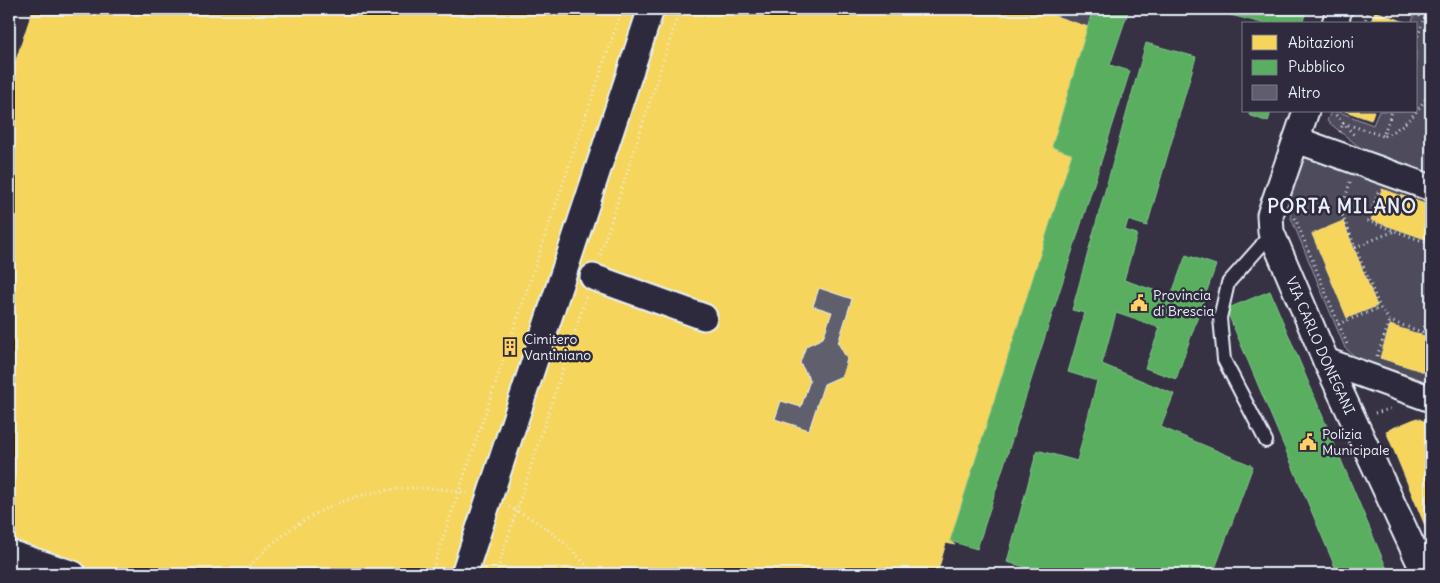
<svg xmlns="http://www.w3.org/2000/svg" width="1440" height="583" font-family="Delius,sans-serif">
	<rect width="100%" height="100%" fill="#363244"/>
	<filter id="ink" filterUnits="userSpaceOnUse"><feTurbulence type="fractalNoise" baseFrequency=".02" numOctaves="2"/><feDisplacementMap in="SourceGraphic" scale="10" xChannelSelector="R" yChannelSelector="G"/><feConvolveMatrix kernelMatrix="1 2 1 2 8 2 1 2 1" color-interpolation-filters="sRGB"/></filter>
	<g filter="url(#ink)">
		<path fill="#4d4b5c" stroke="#9a9eaa" d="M1034,9H1093L1088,27Z
			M1417,9H1431V175L1368,154L1327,121L1331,111H1337L1373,125L1379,111H1416V24H1411Z
			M1304,155L1431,199V383L1357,358L1345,348L1291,218L1290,198Z"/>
		<path fill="#f6d55c" stroke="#f2dd8b" d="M33,9H1034L1088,27L1052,147L1072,154L950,541L955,545L946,543L937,574H9V81Z
			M1375,11L1405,22V24H1370Z
			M1345,111H1374L1371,120Z
			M1382,189L1431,206V241L1371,220Z
			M1343,221L1377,306L1347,318L1312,234Z
			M1390,325L1431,338V374L1380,358Z
			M1417,418L1428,423L1431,431V540L1386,431Z"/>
		<path fill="#5aae61" stroke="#85c28e" d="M1093,9H1129L1110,65L1130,71L977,549L950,541L1072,154L1052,147Z
			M1207,9H1307L1302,24H1266Z
			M1146,43L1196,57L1147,226L1128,220L1125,230L1137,234L1124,280L1171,296L1186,255L1216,265L1176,379L1145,368L1160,328L1116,313L1102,364L1174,394L1161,427L1253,466L1213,574H1132L1108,566L1105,574H1050L1007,562L1037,450L1077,461L1097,381L1068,372L1085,313L1072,310Z
			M1250,111H1271L1268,122L1249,115Z
			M1270,291L1389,574H1338L1226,309Z"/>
		<path fill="#605e6e" stroke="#e8f1f8" d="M819,288L852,299L838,343L847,359L842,376L824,384L809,430L775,419L781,401L801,407L810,380L800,363L806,346L823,338L832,312L813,306Z"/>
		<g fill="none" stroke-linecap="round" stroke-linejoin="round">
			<g stroke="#e8f1f8" stroke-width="16">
				<path id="lane" d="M1266,441L1224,360L1220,318L1228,283L1260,247L1271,232"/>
			</g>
			<g stroke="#e8f1f8" stroke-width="29">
				<g id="street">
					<path d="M1335,24L1339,9"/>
					<path id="s1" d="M1306,111L1270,215L1271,232L1326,361L1425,574"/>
					<path d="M1297,140L1431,188"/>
					<path d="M593,277L704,317"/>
					<path d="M1326,361L1431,399"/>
					<path d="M9,553L73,574"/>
					<path d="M464,574L651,9"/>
				</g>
			</g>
			<path stroke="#e8f1f8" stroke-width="3" stroke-dasharray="1 4" stroke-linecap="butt" d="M1400,9L1431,20
				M1425,18L1431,42
				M1364,24L1369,9
				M1416,41L1424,18
				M1335,111L1334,113L1354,135
				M1340,132L1343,123L1383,136L1392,111
				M1384,136C1410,123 1415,114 1431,91
				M1350,182L1341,212L1380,308L1390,321L1431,335
				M1378,192L1368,221L1431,244
				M1295,218L1347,344
				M1355,247L1395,231
				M600,255L680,9
				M1338,324L1380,308
				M1423,332L1431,303
				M1377,356L1390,321
				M1375,413L1390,409
				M509,507C542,522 571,545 593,574
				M243,574C299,506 380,475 467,493
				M431,574L622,9
				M496,574L586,297"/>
			<use href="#lane" stroke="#2f2a3d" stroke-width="12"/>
			<use href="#street" stroke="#2f2a3d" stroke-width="25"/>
		</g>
	</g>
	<defs>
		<g id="civic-bare" transform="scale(1.35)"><path d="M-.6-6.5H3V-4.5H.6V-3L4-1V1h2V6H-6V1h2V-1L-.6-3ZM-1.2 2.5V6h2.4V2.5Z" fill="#ffd166" stroke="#2f2a3d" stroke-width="2.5" paint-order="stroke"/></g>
		<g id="building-bare" transform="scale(1.35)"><path d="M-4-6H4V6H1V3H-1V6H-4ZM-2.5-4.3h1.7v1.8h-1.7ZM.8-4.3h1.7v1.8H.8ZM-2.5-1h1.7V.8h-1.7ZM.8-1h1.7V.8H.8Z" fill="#ffd166" stroke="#2f2a3d" stroke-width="2.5" paint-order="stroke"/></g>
	</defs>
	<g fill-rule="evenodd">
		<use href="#civic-bare" x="1139" y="303"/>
		<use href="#building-bare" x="510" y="347"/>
		<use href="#civic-bare" x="1308" y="442"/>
	</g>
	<g text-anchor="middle" stroke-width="5" stroke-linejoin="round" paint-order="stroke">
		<g font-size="14" fill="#e8f1f8" stroke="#2f2a3d" text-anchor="start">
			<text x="1153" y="300">Provincia<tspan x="1153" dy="16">di Brescia</tspan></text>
			<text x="524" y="344">Cimitero<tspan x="524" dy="16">Vantiniano</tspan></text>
			<text x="1322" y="439">Polizia<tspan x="1322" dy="16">Municipale</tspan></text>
		</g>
		<g font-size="14" fill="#e8f1f8" stroke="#2f2a3d">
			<text dy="5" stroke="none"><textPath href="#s1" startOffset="251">VIA CARLO DONEGANI</textPath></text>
		</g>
		<g font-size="19" font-weight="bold" letter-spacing="1" fill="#e8f1f8" stroke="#2f2a3d">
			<text x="1342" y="213">PORTA MILANO</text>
		</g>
	</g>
	<rect width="1440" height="583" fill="none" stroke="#2f2a3d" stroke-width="30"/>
	<rect x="15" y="15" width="1410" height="553" fill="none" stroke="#e8f1f8" stroke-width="2" filter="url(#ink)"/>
	<rect x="1242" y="22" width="175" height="90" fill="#2f2a3d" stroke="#797a88"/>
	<rect x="1252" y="35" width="25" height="15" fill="#f6d55c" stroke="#797a88"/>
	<text x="1288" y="48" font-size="15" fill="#e8f1f8">Abitazioni</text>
	<rect x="1252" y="60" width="25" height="15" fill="#5aae61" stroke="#797a88"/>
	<text x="1288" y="72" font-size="15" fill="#e8f1f8">Pubblico</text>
	<rect x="1252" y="85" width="25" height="15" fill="#605e6e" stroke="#797a88"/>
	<text x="1288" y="98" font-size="15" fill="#e8f1f8">Altro</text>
</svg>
